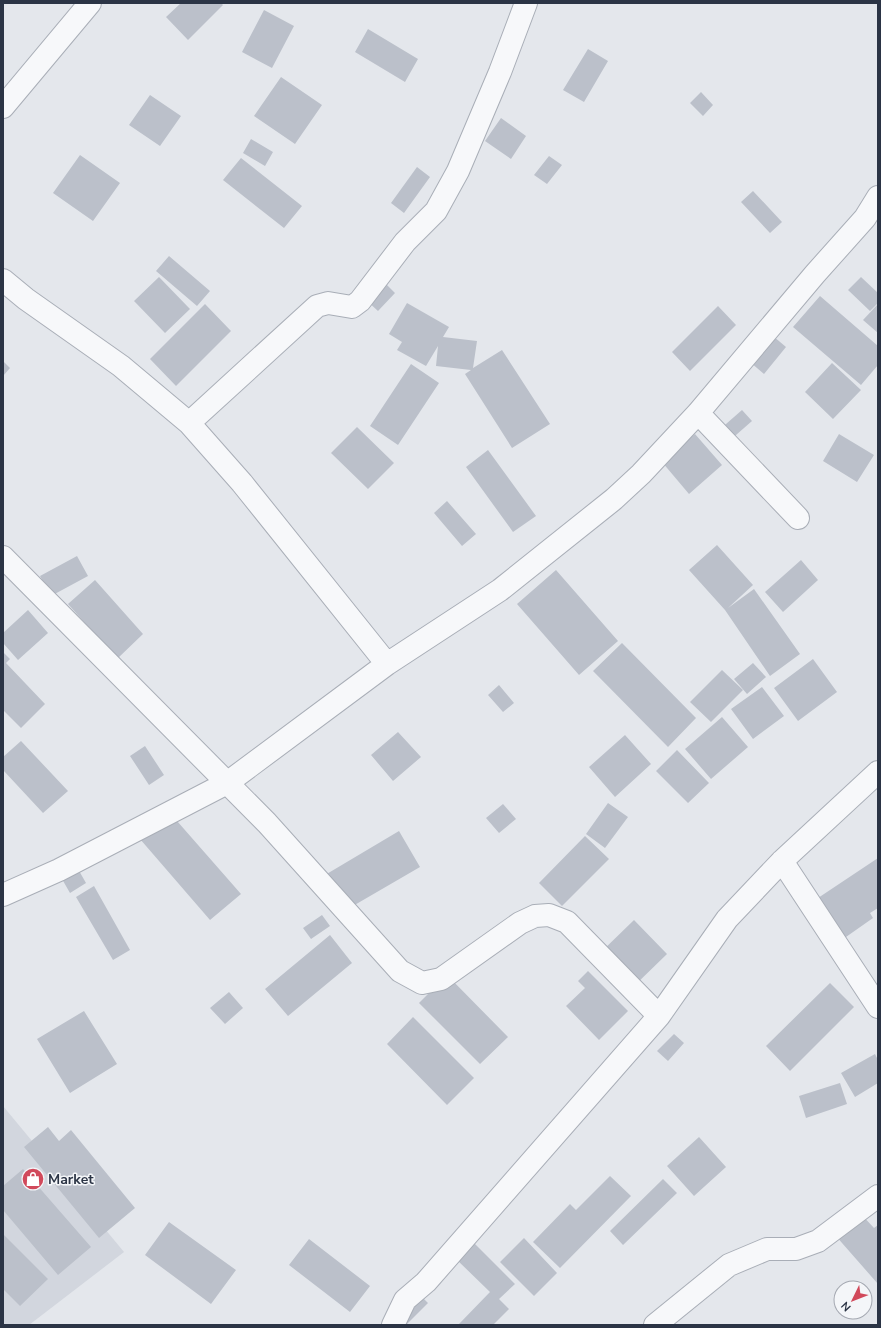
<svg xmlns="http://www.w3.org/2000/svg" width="881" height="1328" font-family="'Nunito Sans',sans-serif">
	<rect width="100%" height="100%" fill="#e4e7ec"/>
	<path fill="#d2d6de" d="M3,1106L124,1252L29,1325H3Z"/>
	<path fill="#bbc0ca" d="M181,3H221L223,5L188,40L166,17Z
		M264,10L294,26L272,68L242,52Z
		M368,29L418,59L405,82L355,52Z
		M588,49L608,61L584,102L563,90Z
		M281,77L322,105L295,144L254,116Z
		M701,92L713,105L703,116L690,103Z
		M150,95L181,116L160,146L129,125Z
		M501,118L526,136L511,159L485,141Z
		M251,139L273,152L265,166L243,153Z
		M80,155L120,183L93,221L53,193Z
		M549,156L562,165L547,184L534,175Z
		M241,158L302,206L284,228L223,180Z
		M417,167L430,177L404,213L391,203Z
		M753,191L782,222L770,233L741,202Z
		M169,256L210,291L197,306L156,271Z
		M159,277L190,309L165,333L134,301Z
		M861,277L878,293V303L870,311L848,290Z
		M383,281L395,293L378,311L366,300Z
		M820,296L878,346V365L861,385L793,327Z
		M407,303L449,327L443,337L477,341L473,368L502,350L550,424L512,448L465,374L471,370L436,366L438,346L426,366L397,350L402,342L389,334Z
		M205,304L231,331L176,386L150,359Z
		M878,304V333L863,320Z
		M718,306L736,325L690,371L672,352Z
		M773,336L786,347L764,374L750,362Z
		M3,361L10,368L3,376Z
		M832,363L861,390L833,419L805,392Z
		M411,364L439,383L398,445L370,426Z
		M742,410L752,421L728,442L718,431Z
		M357,427L394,463L368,489L331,453Z
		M695,434L722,465L689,494L662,462Z
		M839,434L874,455L857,482L823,461Z
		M488,450L536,516L513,532L466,467Z
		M447,501L476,534L462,546L434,513Z
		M717,545L753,585L728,608L754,589L800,654L770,676L725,610L689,570Z
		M77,556L88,576L51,596L40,576Z
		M801,560L818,580L783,612L765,592Z
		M556,570L618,641L579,675L517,604Z
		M95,580L143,634L117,659L68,604Z
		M28,610L48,633L18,660L3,643V633Z
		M622,643L696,718L668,747L593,671Z
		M3,652L10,659L6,663L45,704L21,728L3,710Z
		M813,659L837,692L798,721L774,688Z
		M753,663L766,677L747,694L734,679Z
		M722,670L743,690L711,722L690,702Z
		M499,685L514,703L503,712L488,695Z
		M762,687L784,716L753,739L731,709Z
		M722,717L748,747L711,779L685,749Z
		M398,732L421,757L393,781L371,755Z
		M625,735L651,764L615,797L589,767Z
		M21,741L68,791L43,813L3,770V757Z
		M145,746L164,775L149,785L130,756Z
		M677,750L709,783L688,803L656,771Z
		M608,803L628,817L605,848L586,834Z
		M503,804L516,819L499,833L486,818Z
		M170,813L241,894L210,920L140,839Z
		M399,831L420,867L346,910L325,875Z
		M585,836L609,859L562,906L539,883Z
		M878,858V908L870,913L873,918L836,944L809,904Z
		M78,869L86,883L70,893L62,879Z
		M94,886L130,950L113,960L76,897Z
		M322,915L330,926L311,939L303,928Z
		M634,920L667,954L631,989L598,955Z
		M330,935L352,963L288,1016L265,989Z
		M588,971L628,1011L599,1040L566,1006L585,988L578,981Z
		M447,975L508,1037L480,1064L419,1003Z
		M830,983L854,1007L790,1071L766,1046Z
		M229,992L243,1008L225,1024L210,1008Z
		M84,1011L117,1064L70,1093L37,1039Z
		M413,1017L474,1078L447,1105L387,1044Z
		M674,1034L684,1043L668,1061L657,1051Z
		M875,1054L878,1060V1083L855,1097L841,1073Z
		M840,1083L847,1104L806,1118L799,1096Z
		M48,1127L59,1141L71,1130L135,1208L99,1238L24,1147Z
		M699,1137L726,1167L694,1196L667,1166Z
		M23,1169L91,1247L58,1275L3,1210V1186Z
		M610,1176L631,1196L560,1268L533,1242L570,1204L576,1210Z
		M663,1179L677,1193L623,1245L610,1231Z
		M860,1213L874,1228L878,1225V1284L835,1235Z
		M169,1222L236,1270L211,1304L145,1255Z
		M3,1234L48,1279L20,1306L3,1289Z
		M524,1238L557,1273L534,1296L500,1262Z
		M309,1239L370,1286L350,1312L289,1265Z
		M472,1241L515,1284L499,1299L509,1309L493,1325H458L490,1292L455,1258Z
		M418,1293L428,1303L406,1325H390Z"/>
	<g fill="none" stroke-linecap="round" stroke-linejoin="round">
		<g stroke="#a9aeb7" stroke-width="24">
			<path id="street" d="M3,107L90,3
				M3,280L26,299L121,366L189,423L242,483L387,664
				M698,413L798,518
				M189,423L317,306L328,303L352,307L360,301L405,242L436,211L458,171L500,72L526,3
				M3,557L267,823L400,971L422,983L441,979L520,923L535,916L549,915L567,922L659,1016
				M782,861L878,1007
				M3,895L59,870L227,783L387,664L500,590L614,499L641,474L698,413L815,274L865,218L878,197
				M393,1325L405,1300L426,1282L659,1016L727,919L782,861L878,772
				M655,1325L729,1265L767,1249H796L818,1241L878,1196"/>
		</g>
		<use href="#street" stroke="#f7f8fa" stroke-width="22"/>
	</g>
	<defs>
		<g id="shop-disc" transform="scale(1.15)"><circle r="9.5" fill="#d1495b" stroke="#f4f6f9"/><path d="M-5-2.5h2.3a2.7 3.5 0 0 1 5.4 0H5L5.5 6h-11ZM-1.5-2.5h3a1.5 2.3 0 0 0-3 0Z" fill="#fff"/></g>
	</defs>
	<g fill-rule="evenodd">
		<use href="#shop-disc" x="33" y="1179"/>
	</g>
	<g text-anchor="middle" stroke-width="3" stroke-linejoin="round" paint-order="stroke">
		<g font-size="14" font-weight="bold" fill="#2b3445" stroke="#f4f6f9" text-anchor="start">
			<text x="48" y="1184">Market</text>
		</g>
	</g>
	<rect width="881" height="1328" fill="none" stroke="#2b3445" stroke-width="8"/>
	<g transform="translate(853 1300) rotate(227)"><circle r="19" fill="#f4f6f9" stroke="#a4a8b1"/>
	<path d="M0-3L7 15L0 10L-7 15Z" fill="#d1495b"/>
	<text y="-6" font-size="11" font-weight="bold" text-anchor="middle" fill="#2b3445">N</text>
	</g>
</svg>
